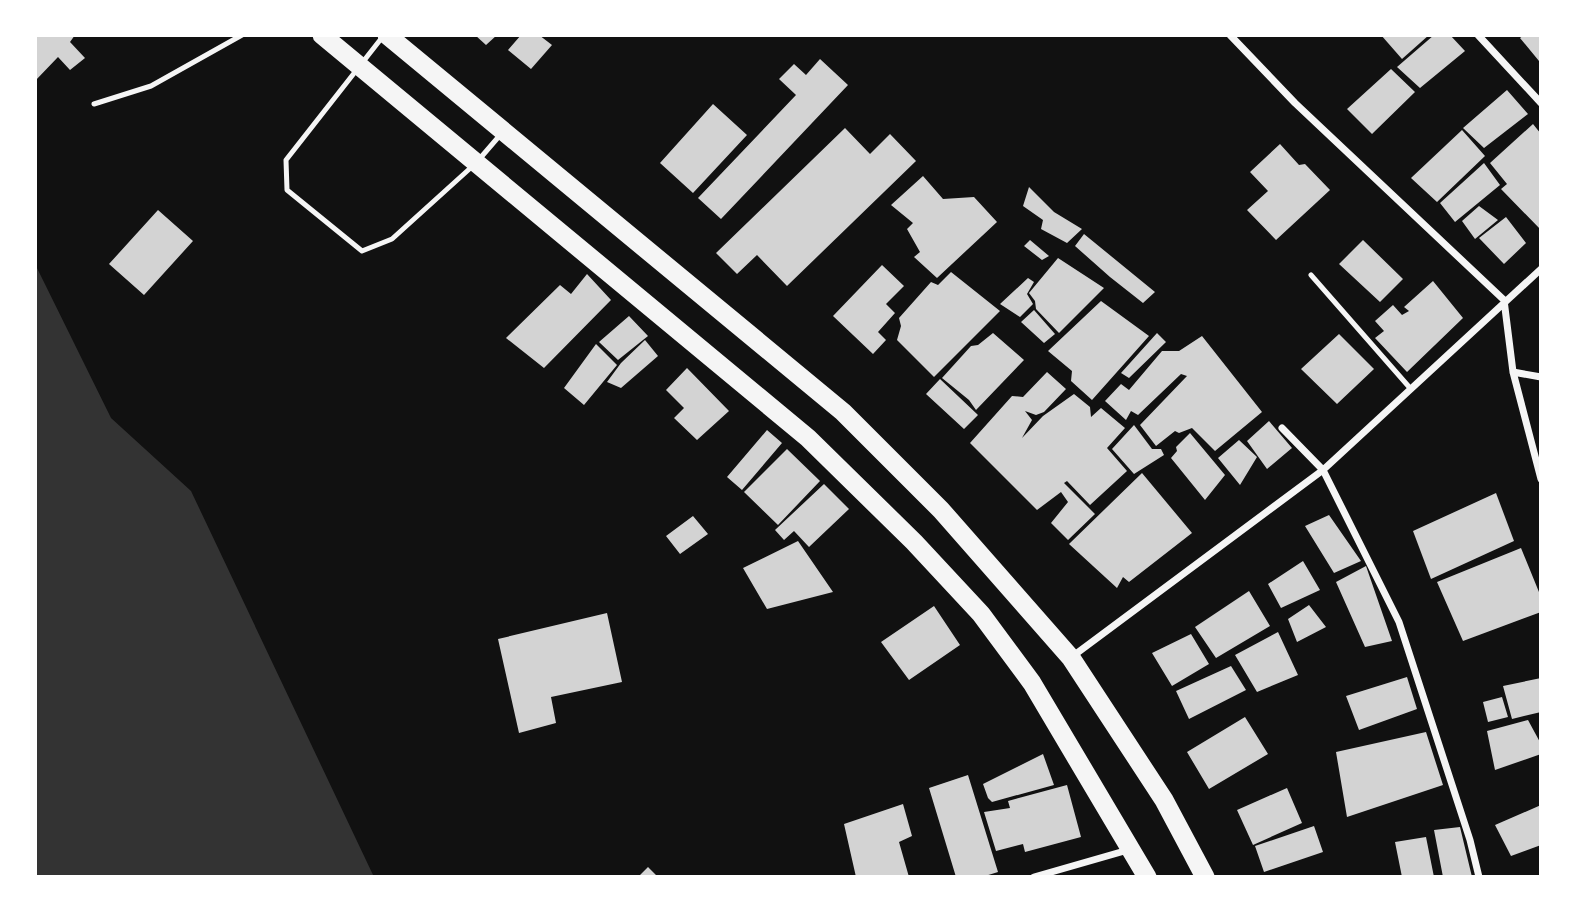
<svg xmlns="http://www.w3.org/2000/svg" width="1576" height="912" font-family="Bitter,serif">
	<rect width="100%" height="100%" fill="#111"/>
	<path fill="#333" d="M35,264L111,418L191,491L374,877H35Z"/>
	<path fill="#d3d3d3" d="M35,35H75L70,42L85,58L70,70L58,57L35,81Z
		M475,35H497L486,45Z
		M521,35H539L552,45L531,69L508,50Z
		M1381,35H1429L1402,59Z
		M1434,35H1450L1465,51L1420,88L1397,67Z
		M1524,35H1541L1539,61L1520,38Z
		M820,59L848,85L721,219L698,198L796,95L779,79L794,64L806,75Z
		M1391,69L1415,92L1372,134L1347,109Z
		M1507,90L1528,114L1484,148L1463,128Z
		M713,104L747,135L693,193L660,163Z
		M1533,124L1541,134V230L1501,189L1507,184L1490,163Z
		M845,128L870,154L890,134L916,161L787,286L757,255L737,274L716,253Z
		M1462,130L1485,156L1437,202L1411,178Z
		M1280,144L1299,165L1305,164L1330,190L1276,240L1247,210L1268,191L1250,172Z
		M1484,163L1500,185L1455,222L1440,203Z
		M923,176L943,199L974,197L997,222L937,278L914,257L920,252L907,229L913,223L891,205Z
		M1029,187L1054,212L1082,229L1067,243L1041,229L1043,220L1023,206Z
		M1479,206L1498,220L1475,239L1462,221Z
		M158,210L193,241L144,295L109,264Z
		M1506,217L1526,243L1504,264L1479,238Z
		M1084,234L1155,292L1143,303L1110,277L1075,246Z
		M1030,240L1049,256L1042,260L1024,246Z
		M1363,240L1403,279L1380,302L1339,264Z
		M1058,258L1104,288L1059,333L1036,309L1035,301L1029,293Z
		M882,265L904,286L886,304L895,313L878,332L886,340L873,354L833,316Z
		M951,272L1000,311L934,377L897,340L901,326L899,318L931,282L938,285Z
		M587,274L611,300L544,368L506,338L560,285L571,294Z
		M1028,278L1034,282L1027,294L1033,304L1020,317L1000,304Z
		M1433,281L1463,318L1407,372L1375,338L1384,331L1375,321L1393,305L1402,315L1409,311L1404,307Z
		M1101,301L1149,336L1092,400L1071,381L1072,371L1048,351Z
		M1034,310L1055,334L1044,343L1021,322Z
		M629,316L648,336L618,360L599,342Z
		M993,333L1024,360L976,410L969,400L942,378L971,346L978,345Z
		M1157,333L1166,342L1129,378L1121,373Z
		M1339,334L1374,369L1337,404L1301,369Z
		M1202,336L1262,412L1215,451L1192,428L1179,433L1175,431L1156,446L1140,425L1187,376L1181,374L1138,415L1131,411L1126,420L1105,401L1121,384L1129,390L1162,351H1179Z
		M645,340L658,356L621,388L607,382L621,363Z
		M596,344L617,365L584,405L564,388Z
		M687,368L729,411L697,440L674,418L684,408L666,390Z
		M1047,372L1066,389L1044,412L1036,415L1025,411L1032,420L1022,438L1043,416L1074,394L1090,407L1091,417L1101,408L1125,428L1107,448L1127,471L1090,505L1067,481L1064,483L1095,514L1068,540L1051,523L1068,502L1061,492L1037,510L970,443L1012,396L1023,397Z
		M940,379L978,415L964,429L926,394Z
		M1269,421L1292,448L1267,469L1247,441Z
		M1134,425L1152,449H1161L1164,455L1134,474L1112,449Z
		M767,430L782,443L742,490L727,477Z
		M1190,433L1225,475L1205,500L1171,458L1177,451L1176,447Z
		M1239,440L1257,457L1240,485L1218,458Z
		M787,449L820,481L778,525L744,492Z
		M1142,473L1192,533L1129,582L1123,577L1117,588L1069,544Z
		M824,484L849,509L809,547L794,531L784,540L775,530Z
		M1496,493L1514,541L1431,579L1413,531Z
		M1329,515L1361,561L1334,573L1305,526Z
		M693,516L708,534L680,554L666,536Z
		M798,541L833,592L767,609L743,568Z
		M1521,548L1541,597V612L1463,641L1437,582Z
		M1303,561L1320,590L1281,608L1268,584Z
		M1366,566L1392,641L1365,647L1336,582Z
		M1249,591L1270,626L1216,658L1195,627Z
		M1309,605L1326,627L1297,642L1288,619Z
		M934,606L960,645L909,680L881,642Z
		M607,613L622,682L551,697L556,723L519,733L498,639Z
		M1278,632L1298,675L1257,692L1235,655Z
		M1191,634L1209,664L1172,686L1152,653Z
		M1231,666L1246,690L1189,719L1176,691Z
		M1407,677L1417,709L1359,730L1346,696Z
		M1541,678V712L1512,719L1503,686Z
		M1502,697L1508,717L1488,722L1483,702Z
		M1245,717L1268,754L1209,789L1187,752Z
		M1528,720L1541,744V754L1495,770L1487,731Z
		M1426,732L1443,785L1347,817L1336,752Z
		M1043,754L1054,785L992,802L988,798L983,784Z
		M968,775L998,872L982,877H956L929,788Z
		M1067,785L1081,837L1025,852L1023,844L996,851L984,812L1010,808L1008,801Z
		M1287,788L1302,823L1253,845L1237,810Z
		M903,804L912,836L899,842L909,877H856L844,824Z
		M1541,805V845L1511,856L1495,825Z
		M1314,826L1323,852L1264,872L1255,846Z
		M1460,827L1472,877H1443L1434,830Z
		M1426,837L1434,877H1402L1395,842Z
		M648,867L658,877H638Z"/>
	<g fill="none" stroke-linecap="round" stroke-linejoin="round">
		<path stroke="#f5f5f5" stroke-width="5" d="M384,35L286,160L287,190L362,251L392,239L476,163L501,134
			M94,104L151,86L242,35
			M1311,275L1410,388"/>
		<path stroke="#f5f5f5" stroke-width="7" d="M1230,35L1295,103L1504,300L1513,372L1541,479
			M1478,35L1541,103
			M1513,372L1541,377
			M1282,428L1323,470L1399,622L1470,840L1479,877
			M1073,656L1323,470L1541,269
			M1034,877L1128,850"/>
		<path stroke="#f5f5f5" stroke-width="19" d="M322,35L808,438L914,542L981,614L1032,683L1147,877
			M387,35L843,412L941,510L1071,658L1164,800L1205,877"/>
	</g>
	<rect width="1576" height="912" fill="none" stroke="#ffffff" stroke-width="74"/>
</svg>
